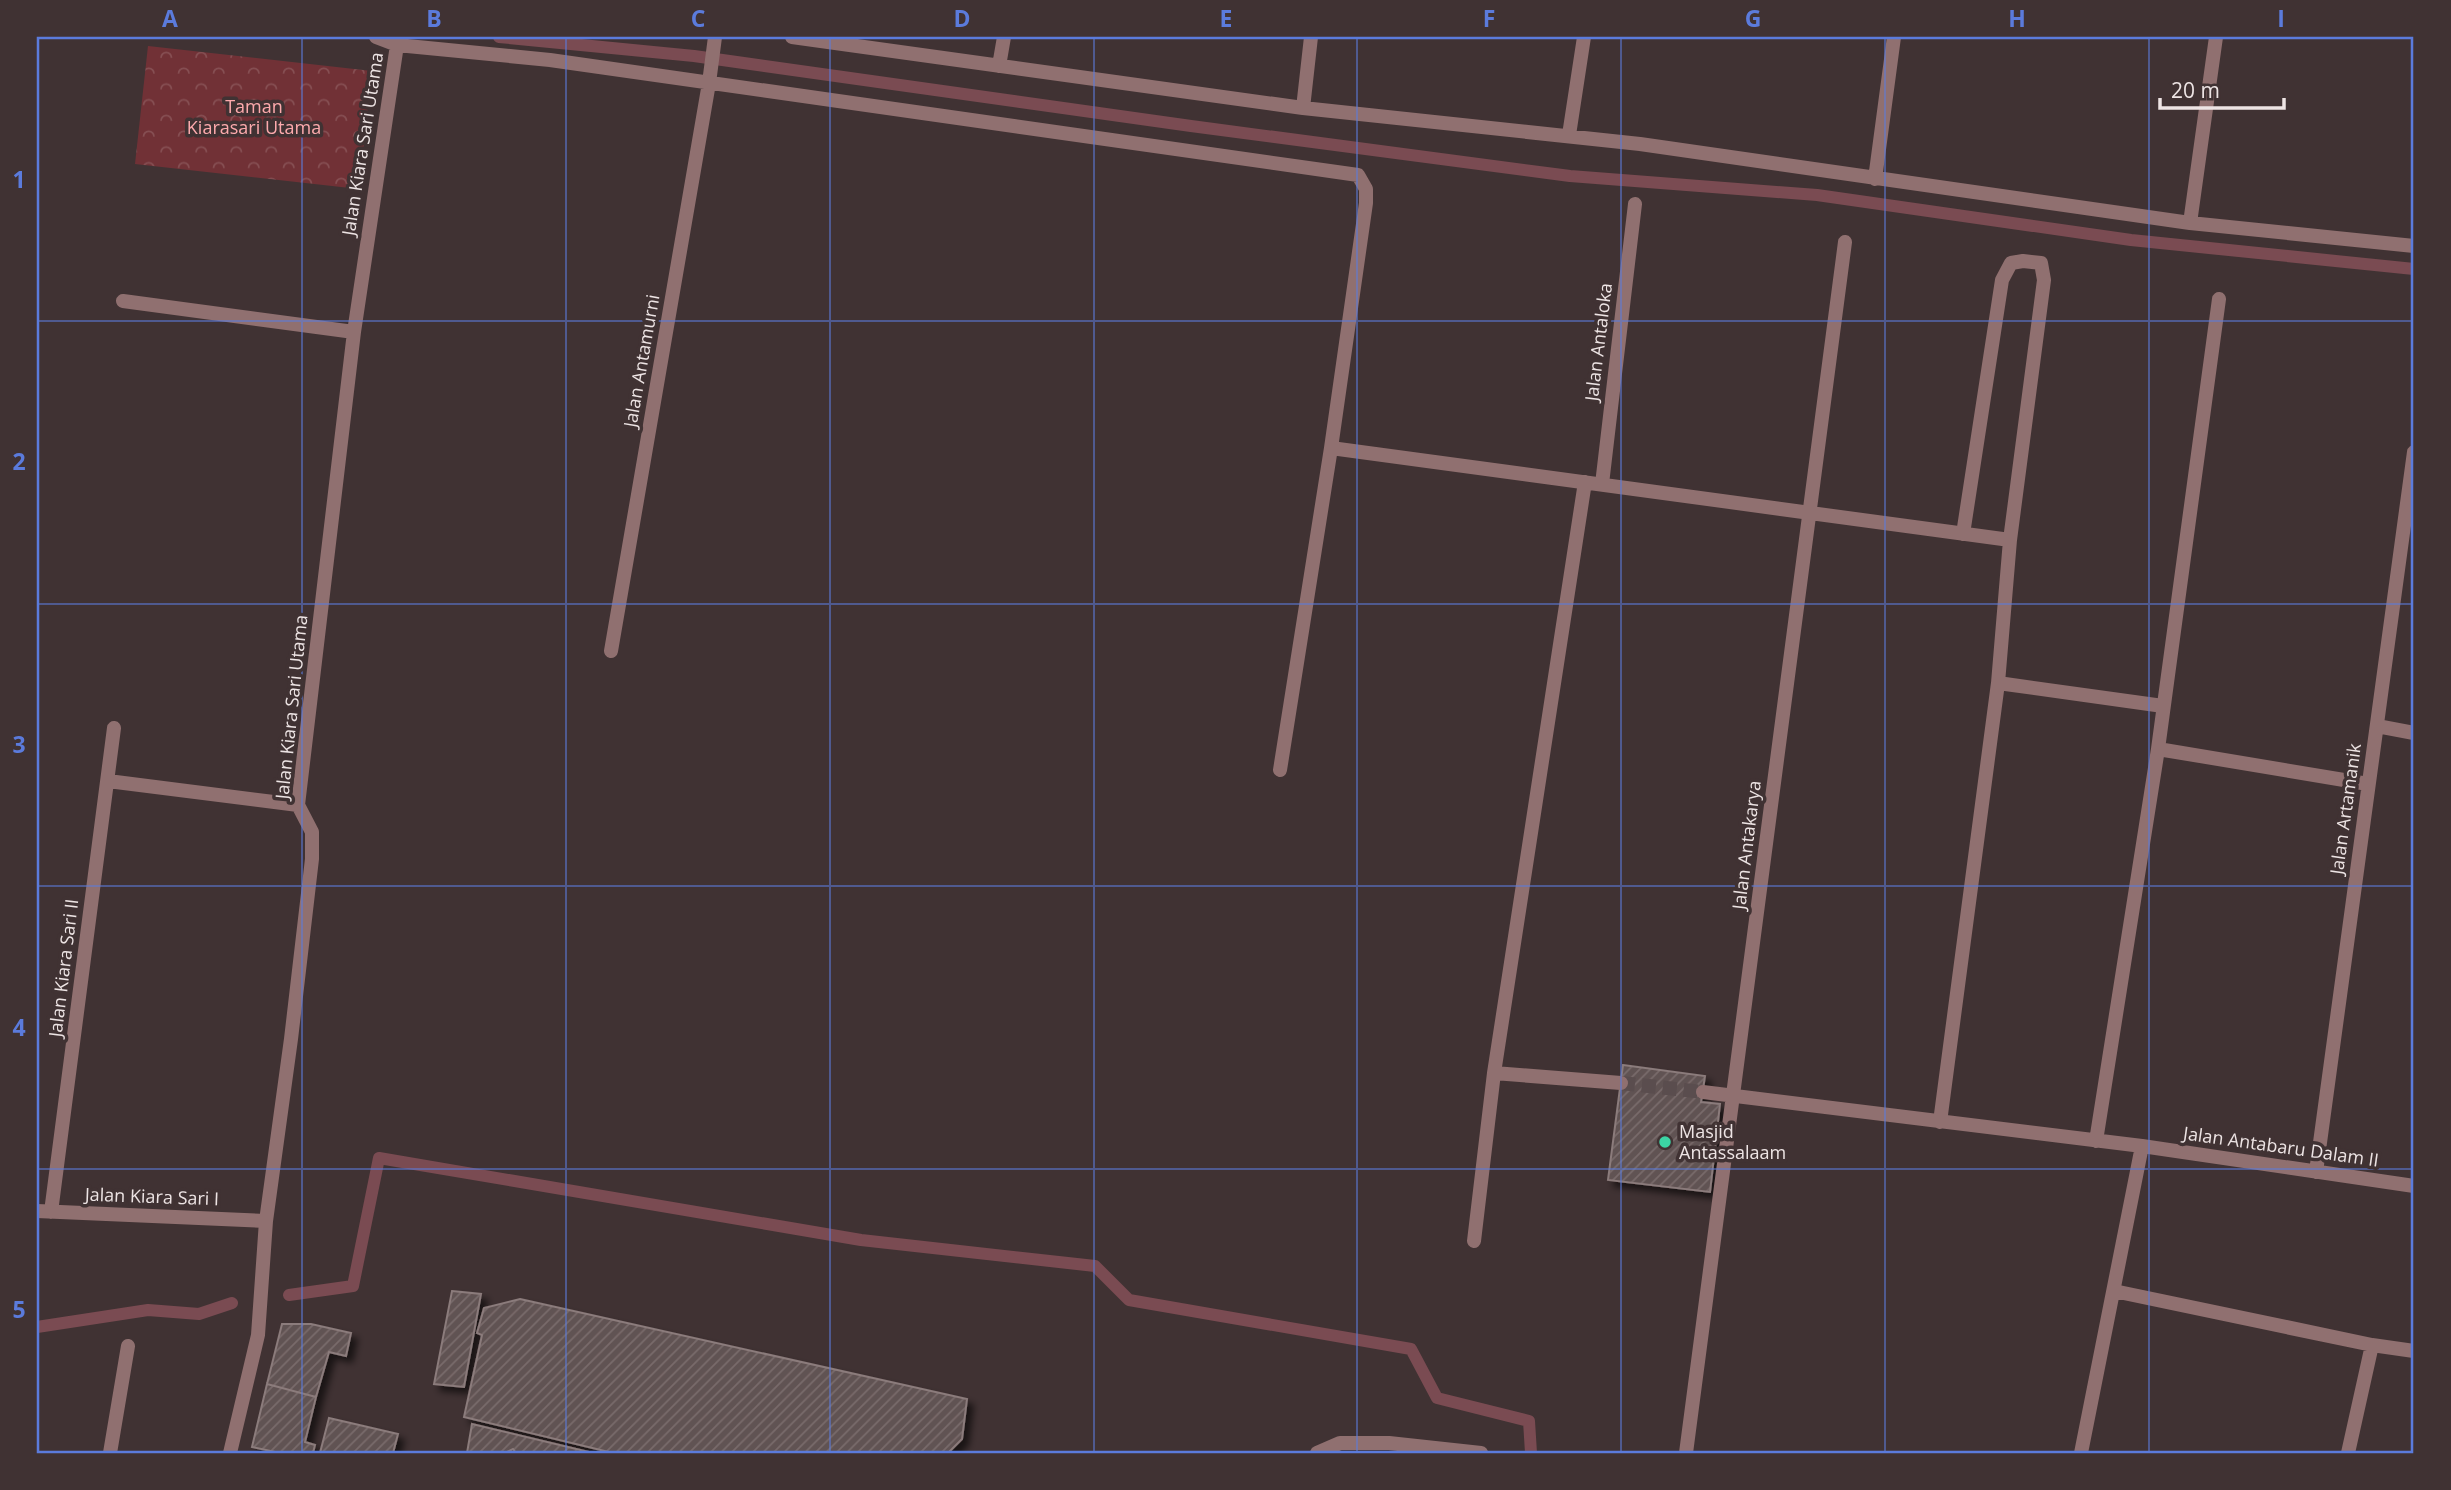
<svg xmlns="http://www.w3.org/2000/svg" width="2451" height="1490" font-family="'Open Sans',sans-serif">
	<defs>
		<pattern id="forest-crowns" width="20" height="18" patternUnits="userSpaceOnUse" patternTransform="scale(1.75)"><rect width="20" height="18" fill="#713136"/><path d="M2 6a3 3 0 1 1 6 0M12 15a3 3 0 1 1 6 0" fill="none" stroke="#864f53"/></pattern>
		<pattern id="building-hatch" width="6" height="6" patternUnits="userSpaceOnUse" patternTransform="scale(1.75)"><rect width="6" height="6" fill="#615252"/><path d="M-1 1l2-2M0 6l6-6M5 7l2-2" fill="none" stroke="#786b6b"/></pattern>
		<filter id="shadow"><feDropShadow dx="6" dy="6" stdDeviation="3.5" flood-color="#0009"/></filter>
	</defs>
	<rect width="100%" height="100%" fill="#403233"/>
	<path fill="url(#forest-crowns)" d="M148,46L372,71L359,189L135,164Z"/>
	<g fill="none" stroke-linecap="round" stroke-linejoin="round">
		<path stroke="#7a4b52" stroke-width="12" d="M499,37L694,56L1191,126L1570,176L1817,195L2131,240L2414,269
			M289,1295L353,1286L379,1158L861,1240L1095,1266L1129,1300L1411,1349L1437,1398L1529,1421L1531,1453
			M37,1327L148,1310L199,1314L232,1303"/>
	</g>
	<path fill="url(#building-hatch)" stroke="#8b7b7b" stroke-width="2" filter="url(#shadow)" d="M1623,1065L1705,1076L1701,1102L1720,1104L1710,1192L1608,1180Z
		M452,1291L481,1294L464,1387L434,1384Z
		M520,1299L967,1399L962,1439L948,1453H613L464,1417L482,1335L477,1333L484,1308Z
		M282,1324H311L351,1333L346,1356L329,1352L316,1397L267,1384Z
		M267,1384L316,1397L305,1442L315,1445L313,1453H280L252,1447Z
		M329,1418L398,1434L393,1453H320Z
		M472,1424L593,1453H516L513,1449L505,1453H467Z"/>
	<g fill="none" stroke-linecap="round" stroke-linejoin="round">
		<path stroke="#5a4d4e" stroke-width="14" stroke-dasharray="14 7" stroke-linecap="butt" d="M1621,1083L1703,1092"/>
		<path stroke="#907070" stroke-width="14" d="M110,1453L128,1346
			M1317,1453L1340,1443H1389L1481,1453"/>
		<path stroke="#907070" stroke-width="14" d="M376,37L397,45L550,60L1358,175L1366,189V203L1331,448L1280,770
			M792,37L1303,108L1640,144L2190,223L2414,246
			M999,66L1004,37
			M1303,108L1311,37
			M1569,135L1584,37
			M1875,179L1894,37
			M2190,223L2216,37
			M123,301L354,332
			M1331,448L2010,540
			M1602,484L1635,204
			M611,651L709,83L715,37
			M1998,683L2163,706
			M2377,726L2414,733
			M2158,749L2368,784
			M108,781L298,805
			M1494,1073L1621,1083
			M1703,1092L2142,1146L2414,1186
			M1940,1122L1998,683L2010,540L2044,280L2041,263L2023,261L2011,263L2002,280L1963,534
			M2096,1141L2158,749L2219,299
			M2316,1172L2414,452
			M37,1211L266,1221
			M51,1212L114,728
			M1474,1241L1494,1073L1585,482
			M2114,1291L2372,1345L2414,1351
			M230,1453L258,1335L266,1221L291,1039L312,859V832L298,805L354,332L397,45
			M1686,1453L1845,242
			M2081,1453L2142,1146
			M2348,1453L2372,1345"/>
	</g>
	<path fill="none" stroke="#5b7bdc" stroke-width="2" stroke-opacity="0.55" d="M302,37V1453M566,37V1453M830,37V1453M1094,37V1453M1357,37V1453M1621,37V1453M1885,37V1453M2149,37V1453M37,321H2414M37,604H2414M37,886H2414M37,1169H2414"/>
	<circle fill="#3cd4a4" stroke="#403233" stroke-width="2.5" cx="1665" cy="1142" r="7"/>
	<g text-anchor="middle" stroke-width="7" stroke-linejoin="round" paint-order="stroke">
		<g font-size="18" fill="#fdaaad" stroke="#403233">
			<text x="254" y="113">Taman<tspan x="254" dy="21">Kiarasari Utama</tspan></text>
		</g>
		<g font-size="18" fill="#ede4e4" stroke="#403233">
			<text transform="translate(363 144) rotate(-81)" y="6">Jalan Kiara Sari Utama</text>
			<text transform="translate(1599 342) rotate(-83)" y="6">Jalan Antaloka</text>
			<text transform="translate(642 361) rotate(-80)" y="6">Jalan Antamurni</text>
			<text transform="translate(292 707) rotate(-84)" y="6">Jalan Kiara Sari Utama</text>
			<text transform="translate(2346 809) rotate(-82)" y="6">Jalan Artamanik</text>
			<text transform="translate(1747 845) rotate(-83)" y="6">Jalan Antakarya</text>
			<text transform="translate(64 968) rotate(-83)" y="6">Jalan Kiara Sari II</text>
			<text transform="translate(2281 1147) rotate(8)" y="6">Jalan Antabaru Dalam II</text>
			<text transform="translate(152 1197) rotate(2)" y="6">Jalan Kiara Sari I</text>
		</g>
		<g font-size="18" fill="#ede4e4" stroke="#403233" text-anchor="start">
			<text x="1679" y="1138">Masjid<tspan x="1679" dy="21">Antassalaam</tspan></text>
		</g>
	</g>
	<rect width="2451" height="1490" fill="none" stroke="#403233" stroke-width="77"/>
	<path d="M2160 98v10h124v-10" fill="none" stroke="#ede4e4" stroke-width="3.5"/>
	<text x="2171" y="98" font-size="21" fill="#ede4e4" stroke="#403233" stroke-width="5" paint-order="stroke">20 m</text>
	<rect x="38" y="38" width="2374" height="1414" fill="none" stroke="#5b7bdc" stroke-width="2.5"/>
	<g font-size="23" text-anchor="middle" font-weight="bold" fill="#5b7bdc">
		<text x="170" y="27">A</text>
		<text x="434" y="27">B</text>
		<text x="698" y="27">C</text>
		<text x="962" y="27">D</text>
		<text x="1226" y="27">E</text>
		<text x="1489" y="27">F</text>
		<text x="1753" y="27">G</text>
		<text x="2017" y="27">H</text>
		<text x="2281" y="27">I</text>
		<text x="19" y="188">1</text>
		<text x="19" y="470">2</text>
		<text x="19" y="753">3</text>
		<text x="19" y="1036">4</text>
		<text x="19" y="1318">5</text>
	</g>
</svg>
